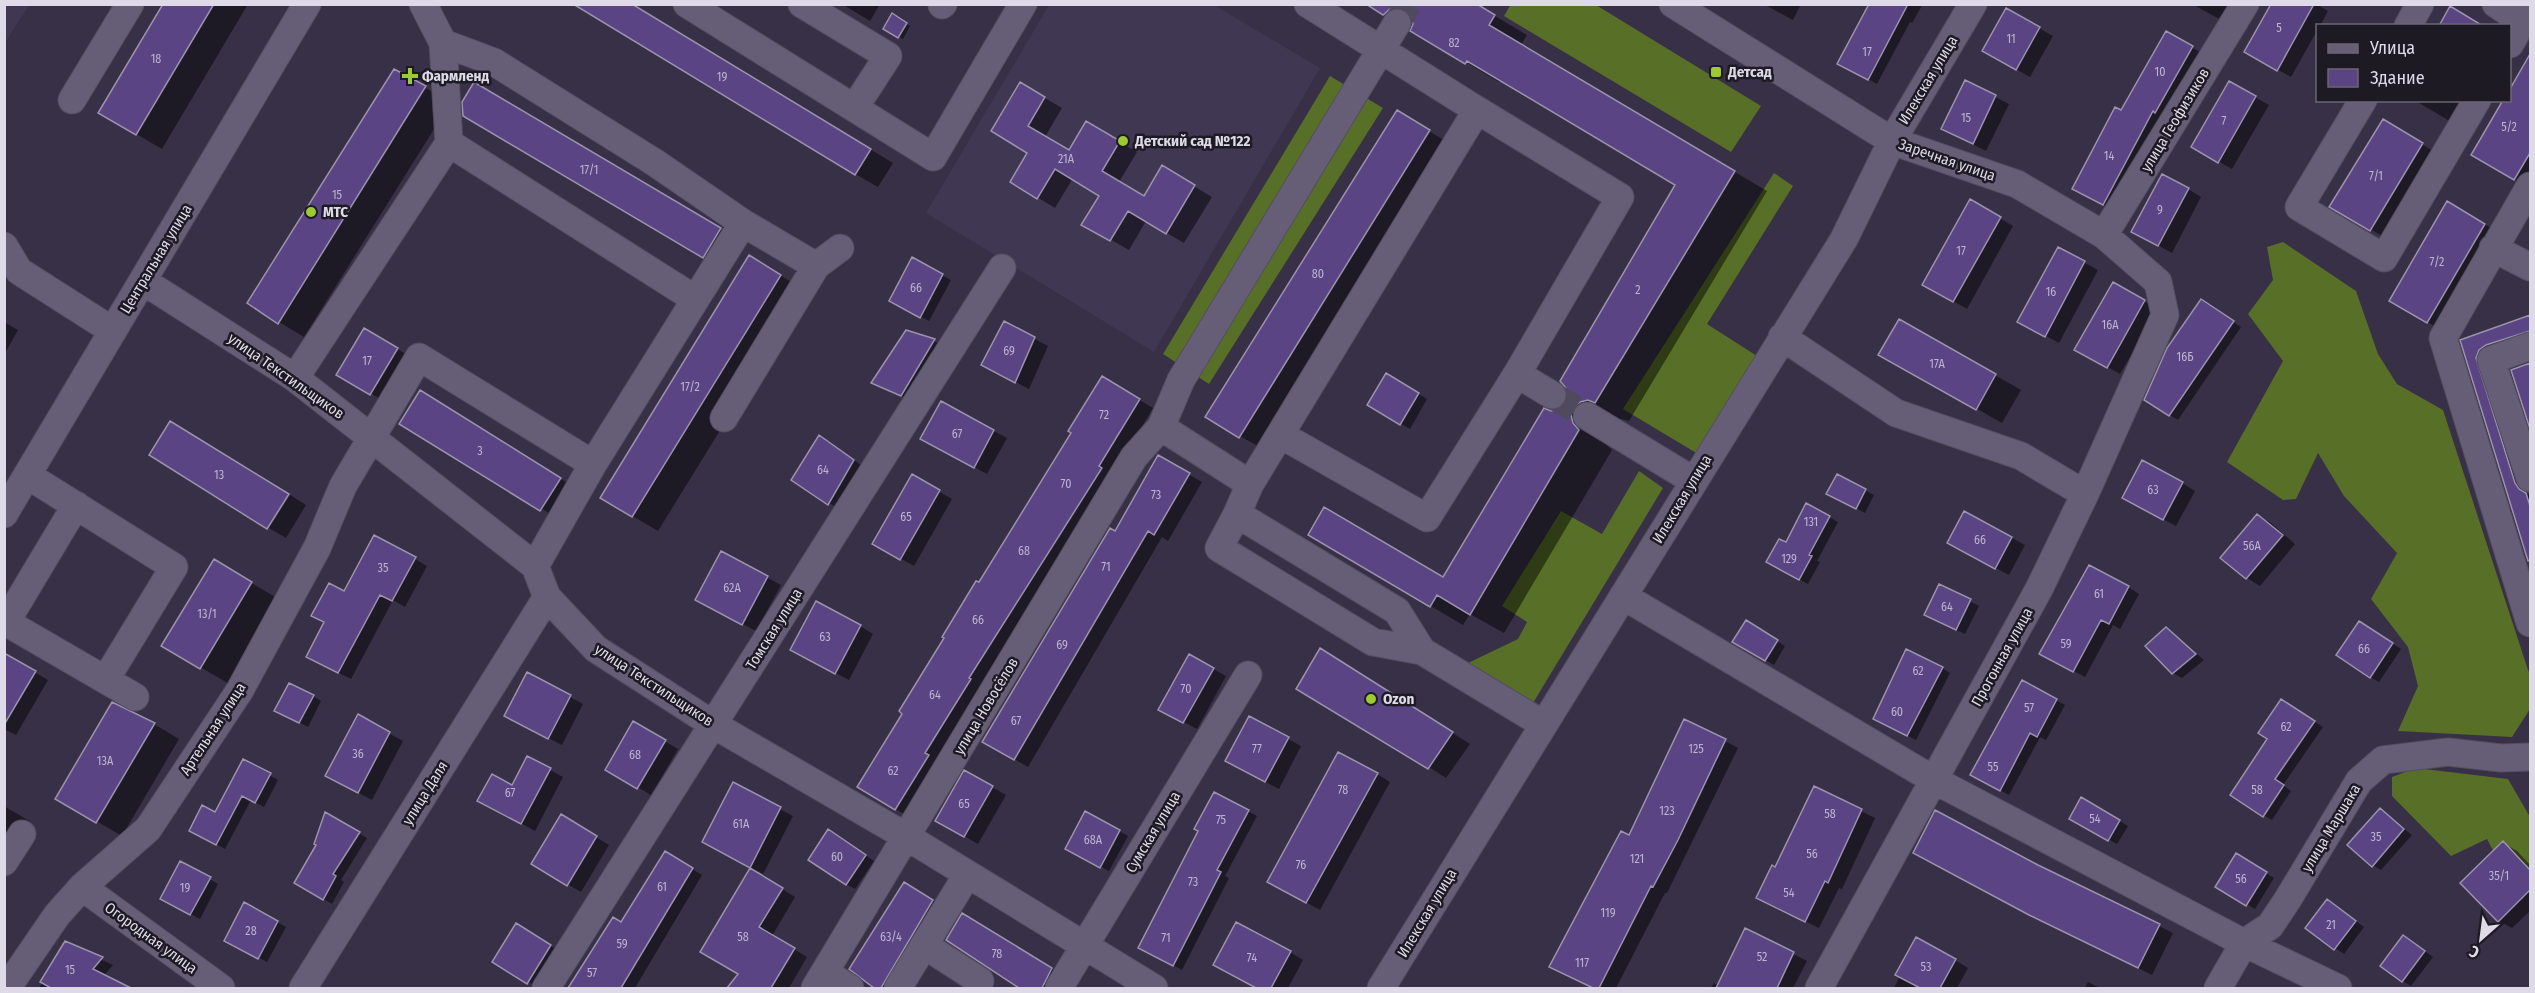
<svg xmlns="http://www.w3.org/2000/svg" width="2535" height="993" font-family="'Fira Sans Condensed',sans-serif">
	<rect width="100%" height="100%" fill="#373046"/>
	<path fill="#403753" d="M5,4L29,5L5,43L4,5Z
		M1049,5H1214L1320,68L1154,352L926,213Z"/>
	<path fill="#576f27" d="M1511,4L1596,5L1761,106L1731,152L1504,16Z
		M1330,76L1383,108L1209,384L1163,354Z
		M1774,173L1793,186L1707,324L1757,356L1698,454L1623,409Z
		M2283,242L2356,291L2378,354L2397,384L2443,410L2530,676V709L2512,737L2398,731L2418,686L2408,647L2371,599L2397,553L2344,496L2318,453L2296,499L2283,500L2227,462L2283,361L2248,314L2273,280L2267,247Z
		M1639,471L1663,488L1533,703L1466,664L1518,639L1527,622L1502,606L1561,511L1602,534Z
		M2416,768L2508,779L2530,817V890L2494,905L2504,871L2487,839L2451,856L2392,796V777Z"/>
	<path fill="#0007" d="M165,4H248L162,149L100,113Z
		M631,4L893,163L878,187L855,174Z
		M842,4H880L870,21Z
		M1369,4H1475L1527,35L1521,45L1767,191L1629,421L1622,419L1614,420L1604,435L1606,444L1612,450L1504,633L1470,614L1463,625L1310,535L1444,578L1551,412L1560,410L1567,403L1677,184L1501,79L1499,82Z
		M1763,4H1801L1793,20Z
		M1873,4H1923L1912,23L1910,22L1877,84L1839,63Z
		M2192,4H2232L2223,21Z
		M2272,4H2316L2328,11L2320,26H2318V29L2291,77L2246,52Z
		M2006,10L2053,36L2030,77L1984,51Z
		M892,15L910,26L903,39L885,28Z
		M2167,33L2205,55L2116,211L2087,196L2122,112Z
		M2524,68L2530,72V183L2528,187L2473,154L2510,100V92Z
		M395,71L451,102L304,337L279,322Z
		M1965,82L2009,104L1986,151L1956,136Z
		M2230,83L2269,105L2232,169L2193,147Z
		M1021,84L1062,108L1045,137L1070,151L1087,123L1137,152L1119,182L1144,198L1162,167L1212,197L1184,243L1146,221L1129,250L1083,224L1101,195L1073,178L1055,208L1012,182L1029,152Z
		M500,98L746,244L729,272L703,257Z
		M2414,100H2467L2453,123Z
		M1397,112L1464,152L1275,456L1240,436Z
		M2383,121L2435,152L2384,237L2331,206Z
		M2188,189L2201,197L2172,253L2146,239Z
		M1971,201L2013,226L1967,309L1924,284Z
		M2448,203L2498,232L2441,330L2391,300Z
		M2059,249L2098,270L2059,343L2033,329Z
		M912,259L951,280L929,321L891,301Z
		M775,272L806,291L658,531L602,498Z
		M2114,284L2158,309L2120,374L2076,349Z
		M2210,306L2241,327L2178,420L2170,415Z
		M2530,317V337L2482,362L2522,489L2526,494L2530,495V563L2462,340Z
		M1900,321L2021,390L2002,423L1880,354Z
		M4,322L18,330L4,355Z
		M1005,323L1048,346L1029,389L996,372Z
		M364,330L411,357L384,401L338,374Z
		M907,332L934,341L947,348L915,403L873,382Z
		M2530,364V425L2513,371Z
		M1387,375L1427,399L1410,429L1369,405Z
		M1103,378L1153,408L909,817L859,787L979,584L1073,432Z
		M941,403L1007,438L987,474L935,446Z
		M446,407L585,494L567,524L401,423Z
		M832,445L867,469L842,511L793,480Z
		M1158,457L1202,482L1168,541L1162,537L1028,767L985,742L1115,533Z
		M912,476L952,499L914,566L874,544Z
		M1837,476L1874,495L1865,513L1828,493Z
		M2182,483L2195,491L2176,526L2137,505Z
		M290,495L306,505L286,538L269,528Z
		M1807,505L1838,522L1817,561L1820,562L1808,584L1768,562L1786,544Z
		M1965,513L2025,545L2009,575L1962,550Z
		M2258,516L2271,523L2295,544L2260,586L2247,578Z
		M722,553L781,585L756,631L710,607Z
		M415,559L427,566L405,607L393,600L351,679L321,664L345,594Z
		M214,561L299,611L248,695L200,667Z
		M1940,586L1979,606L1965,634L1934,619Z
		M2128,587L2139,594L2120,629L2113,625L2085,677L2052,659Z
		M1746,622L1785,646L1774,665L1734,642Z
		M860,626L873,634L849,680L805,657Z
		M2368,628L2401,649L2379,682L2370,677Z
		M2166,629L2204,660L2182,678L2173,673Z
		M1189,656L1226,676L1197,729L1160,709Z
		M8,657L48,680L16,735L4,729V662Z
		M1338,660L1470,744L1446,778L1429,767Z
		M1942,668L1950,673L1916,740L1883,723Z
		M528,674L583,704L562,745L519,723Z
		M2023,682L2065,705L2046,740L2040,737L2009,795L1972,775Z
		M313,696L321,701L308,727L285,715Z
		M2290,706L2323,727L2283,785L2291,791L2272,820L2263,815L2269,739Z
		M358,717L403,741L372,800L340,783Z
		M1249,718L1301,746L1279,789L1240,768Z
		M634,723L678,749L651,795L607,769Z
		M154,724L179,739L122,836L57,798Z
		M1725,741L1738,748L1667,893H1665L1616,988H1593L1551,967L1630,837Z
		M528,758L563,777L535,831L493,808L512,787Z
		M244,761L278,780L264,807L251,800L225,849L191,830L215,814Z
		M965,772L1006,795L978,844L937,820Z
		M1377,774L1390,782L1320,910L1282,889Z
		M1814,788L1875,818L1842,889L1839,888L1819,928L1772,905L1776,869Z
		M1215,794L1257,816L1225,876L1229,878L1182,970L1140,947L1200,831Z
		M2082,799L2128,826L2117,844L2071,818Z
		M4,806L31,822L4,866Z
		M780,809L793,816L763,874L758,871L756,873L795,897L772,936L807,957L789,988H729L740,973L702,951L752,868L704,841Z
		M2380,810L2412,835L2381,870L2372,865Z
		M1086,813L1128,836L1109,871L1067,849Z
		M326,814L367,838L341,880L344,882L332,904L296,883L318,844Z
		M562,816L609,845L581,892L533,864Z
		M837,836L874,861L855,889L846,884Z
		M2503,843L2517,851L2530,865V911L2512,928L2499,921Z
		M666,853L702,875L635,988H571L613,919L622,924Z
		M2236,855L2274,878L2255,909L2217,886Z
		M181,863L218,884L200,919L162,899Z
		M2037,866L2173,933L2152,975L2044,922Z
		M930,899L958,916L915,988H877L851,969Z
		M245,904L286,927L267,962L226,940Z
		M2336,906L2364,927L2344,954L2307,928Z
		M976,922L1065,977L1059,988H1022L948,940Z
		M1746,930L1807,961L1793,988H1711L1714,983L1719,986Z
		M530,933L564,954L539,988L494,962Z
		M2412,942L2433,957L2411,986L2403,981Z
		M65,943L113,965L93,988H39Z
		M1290,952L1303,960L1288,988H1258L1228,972Z
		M1955,960L1968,968L1957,988H1894L1900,976Z
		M2088,982L2100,988H2085Z"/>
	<path fill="#5b4483" stroke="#9b93ad" stroke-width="1.5" d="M163,4H214L136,135L98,113Z
		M573,4H632L871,149L855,175Z
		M1366,4H1477L1495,15L1489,25L1735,171L1595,403L1588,400L1580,402L1573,408L1571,415L1573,423L1579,430L1470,615L1437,595L1430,607L1308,535L1324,507L1443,577L1544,408L1551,411L1559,409L1566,403L1568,396L1566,388L1560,381L1675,185L1467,61L1465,64L1410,31L1413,24L1411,16L1405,9L1398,7L1390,9L1383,15Z
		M1869,4H1908L1868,80L1837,64Z
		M2271,4H2314L2277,71L2244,52Z
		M2450,6L2483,26H2439Z
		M2006,8L2040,27L2016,70L1982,51Z
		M892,13L907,23L898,38L883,29Z
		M2166,31L2193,46L2155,113L2153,111L2103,205L2072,189L2115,107L2121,110Z
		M2530,54V153L2514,180L2471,155L2503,100H2510V89Z
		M394,69L426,86L278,324L247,303Z
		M1965,80L1996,95L1973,144L1941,129Z
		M2229,81L2256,96L2218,163L2191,147Z
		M474,82L721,228L703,258L463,116L462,102Z
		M1020,82L1045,97L1028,126L1069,150L1086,121L1120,141L1102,171L1144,196L1162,165L1195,185L1166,234L1128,211L1110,241L1081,225L1099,196L1055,169L1037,199L1010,182L1027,153L991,131Z
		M1397,110L1430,130L1239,438L1205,417Z
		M2383,119L2423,143L2370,231L2329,207Z
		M2162,174L2189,188L2158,246L2131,232Z
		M1970,199L2001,217L1953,302L1922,285Z
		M2447,201L2485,224L2427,323L2389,301Z
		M2058,247L2085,261L2045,337L2017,322Z
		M749,255L781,275L632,517L600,498Z
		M912,257L943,274L920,318L889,301Z
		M2113,282L2145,300L2107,368L2074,350Z
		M2201,299L2234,321L2169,416L2144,400L2167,348Z
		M2530,315V331L2486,345L2479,350L2476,358L2515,483L2519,489L2526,493L2530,506V560L2528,561L2460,340Z
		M1899,319L1996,374L1976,410L1878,355Z
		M1004,321L1035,337L1015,383L981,365Z
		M364,328L398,348L370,395L336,375Z
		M906,330L935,339L901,396L871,383Z
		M2530,363V429L2511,370Z
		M1386,373L1419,393L1400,425L1367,405Z
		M1102,376L1140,399L1099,466L1102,468L969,678L971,679L925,753L929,755L895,810L857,787L902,714L899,711L944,638L942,637L976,581L979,582L1071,433L1068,431Z
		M420,390L561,478L540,511L399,424Z
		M941,401L994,430L974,468L920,439Z
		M170,421L289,494L267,529L149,455Z
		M819,435L854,460L828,505L791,480Z
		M1158,455L1190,473L1154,535L1148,531L1014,760L982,742L1110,528L1115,531Z
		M2142,460L2183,482L2163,520L2122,498Z
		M912,474L940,490L900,560L872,544Z
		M1837,474L1866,489L1856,509L1826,494Z
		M1806,503L1830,516L1809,555L1812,556L1799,580L1766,562L1779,539L1786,542Z
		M1964,511L2012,537L1995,569L1947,543Z
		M2257,514L2283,535L2246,579L2220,558Z
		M374,535L416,557L392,601L380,595L338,673L306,657L324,622L311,616L329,583L344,591Z
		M721,551L768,576L742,625L695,600Z
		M214,559L252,582L200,669L161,646Z
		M2089,565L2129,586L2109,624L2101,620L2073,672L2039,654Z
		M1939,584L1971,599L1956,630L1924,615Z
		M816,601L861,625L835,674L790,650Z
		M1746,620L1778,640L1765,661L1732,642Z
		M2359,621L2393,643L2370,678L2336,655Z
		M2166,627L2196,654L2172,674L2145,646Z
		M1320,648L1453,732L1428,769L1296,689Z
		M1906,649L1943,667L1907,736L1873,719Z
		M4,653L36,671L4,725Z
		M1189,654L1214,668L1183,723L1158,710Z
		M527,672L571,695L548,739L504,716Z
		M2022,680L2057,699L2037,737L2030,733L2000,791L1970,775Z
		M289,683L314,695L299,723L274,711Z
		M2281,699L2315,721L2275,779L2284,785L2263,817L2230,795L2267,739L2258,733Z
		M112,702L155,723L96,823L55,799Z
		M358,714L390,732L358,793L325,776Z
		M1249,716L1289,737L1265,782L1225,761Z
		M1684,719L1726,739L1678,840L1653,887L1651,886L1599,988H1593L1549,967L1621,831L1629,835Z
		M633,721L666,740L637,789L605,770Z
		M1338,752L1378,773L1306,903L1267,882Z
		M527,756L551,768L521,824L477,801L492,774L512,785Z
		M243,759L271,773L255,803L242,796L216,845L189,831L202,805L215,812Z
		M964,770L993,786L964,837L935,821Z
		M733,782L781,807L750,868L702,842Z
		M1814,786L1862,809L1828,883L1825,881L1805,922L1756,898L1772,865L1775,867Z
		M1214,792L1249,810L1217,870L1221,872L1173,966L1138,948L1198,831L1194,829Z
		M2081,797L2120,820L2108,841L2069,819Z
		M2380,808L2404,829L2372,867L2347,845Z
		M1935,810L2038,865L2160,924L2138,968L2029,915L1913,853Z
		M1085,811L1120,830L1100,868L1065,849Z
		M325,812L360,832L333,874L336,876L323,900L294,883L316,845L314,844Z
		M561,814L597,836L567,886L531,864Z
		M828,829L866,855L846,885L808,860Z
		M2503,841L2530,870V890L2498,922L2460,883Z
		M665,851L693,868L621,988H568L613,917L621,922Z
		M2236,853L2267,872L2246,906L2215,887Z
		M180,861L211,877L190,915L160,899Z
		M750,868L783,888L759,927L795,948L771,988H727L738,974L700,952Z
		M904,882L933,900L881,988H874L849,969Z
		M2327,899L2356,921L2334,950L2305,928Z
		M244,902L278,921L258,959L224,941Z
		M962,913L1052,968L1042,988H1019L946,940Z
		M1236,922L1291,951L1271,988H1256L1213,965Z
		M516,923L551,945L527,984L492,962Z
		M1745,928L1794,952L1777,988H1716Z
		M2403,935L2425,951L2402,982L2380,966Z
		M1916,937L1956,959L1940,988H1920L1895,975Z
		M65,941L103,957L93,969L131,988H51L40,982Z"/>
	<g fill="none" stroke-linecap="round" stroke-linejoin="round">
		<path stroke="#504a5e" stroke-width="27" stroke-dasharray="27 14" stroke-linecap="butt" d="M1397,23L1408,4
			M1552,395L1587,416"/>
		<g stroke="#544e61" stroke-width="29">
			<path id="minor" d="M423,4L443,43L494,62L654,162L743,223
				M687,4L933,157L1023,4
				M802,4L888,56L855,107
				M1308,4L1477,110
				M1673,4L1892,141L2017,184L2104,235L2158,282L2165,315L2085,494L2039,589L1819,988
				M2496,4L2523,22
				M942,5L943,4
				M2408,26L2420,4
				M2510,44L2530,9
				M72,100L130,4
				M2363,100L2299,207L2384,258L2477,100
				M449,143L695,299
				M2530,186L2443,338L2530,623
				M2104,235L2245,4
				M4,246L19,271L113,331
				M2493,248L2530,267
				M143,281L295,378L535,566L547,597L596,649L714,725L907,837L1154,988
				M1782,337L1896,413L2021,456L2085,494
				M2530,346L2491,360L2530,478
				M295,378L449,143L443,43
				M1587,416L1694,481
				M724,418L816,266L840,248
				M1161,427L1250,484L1237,514L1219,548L1373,642L1422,651L1543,724
				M1281,435L1427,518L1517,374L1552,395
				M27,475L174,567L106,679
				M1250,484L1477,110L1620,197L1517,374
				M4,514L307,4
				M1237,514L1397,611L1422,651
				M535,566L593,464L743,223L816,266
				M1623,596L1934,780L2244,943L2338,988
				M4,621L135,697
				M6,622L76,505
				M4,862L22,834
				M82,887L221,988
				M924,945L980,981
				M825,973L850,988
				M7,988L57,915L82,887L148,829L240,690L317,548L343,486L419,357L593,464
				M303,988L547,597
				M546,988L1002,268
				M815,988L1134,457L1161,427L1181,380L1397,23
				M898,988L967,875
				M1059,988L1248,675
				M1381,988L1844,239L1892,141L1973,4
				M2218,988L2244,943L2270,926L2288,899L2359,781L2383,760L2448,752L2501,758L2530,757"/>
		</g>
		<use href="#minor" stroke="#665e77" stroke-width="27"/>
	</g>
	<g fill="#9cca32" stroke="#1d1a24" stroke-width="2">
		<rect x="1710" y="66" width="12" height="12" rx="3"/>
		<path d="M407 67h6v6h6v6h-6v6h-6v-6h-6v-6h6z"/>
		<circle cx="1123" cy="141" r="6"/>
		<circle cx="311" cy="212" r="6"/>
		<circle cx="1371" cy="699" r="6"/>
	</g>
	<g text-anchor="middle" stroke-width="5" stroke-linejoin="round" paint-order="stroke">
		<g font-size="12" fill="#bdb4cf">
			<text x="2279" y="32">5</text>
			<text x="2011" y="43">11</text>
			<text x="1454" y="47">82</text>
			<text x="1867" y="56">17</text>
			<text x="156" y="63">18</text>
			<text x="2160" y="76">10</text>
			<text x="722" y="81">19</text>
			<text x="1966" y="122">15</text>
			<text x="2224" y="125">7</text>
			<text x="2509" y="131">5/2</text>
			<text x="2109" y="160">14</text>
			<text x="1066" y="163">21А</text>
			<text x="589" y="174">17/1</text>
			<text x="2376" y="180">7/1</text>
			<text x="337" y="199">15</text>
			<text x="2160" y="214">9</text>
			<text x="1961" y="255">17</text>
			<text x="2437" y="266">7/2</text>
			<text x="1318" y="278">80</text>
			<text x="916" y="292">66</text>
			<text x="1638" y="294">2</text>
			<text x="2051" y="296">16</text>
			<text x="2110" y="329">16А</text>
			<text x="1009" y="355">69</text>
			<text x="2185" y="361">16Б</text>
			<text x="367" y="365">17</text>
			<text x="1937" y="368">17А</text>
			<text x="690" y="391">17/2</text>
			<text x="1104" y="419">72</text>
			<text x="957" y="438">67</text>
			<text x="480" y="455">3</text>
			<text x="823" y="474">64</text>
			<text x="219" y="479">13</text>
			<text x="1066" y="488">70</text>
			<text x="2153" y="494">63</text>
			<text x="1156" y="499">73</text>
			<text x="906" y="521">65</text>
			<text x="1811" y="526">131</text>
			<text x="1980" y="544">66</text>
			<text x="2252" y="550">56А</text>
			<text x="1024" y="555">68</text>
			<text x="1789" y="563">129</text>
			<text x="1106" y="571">71</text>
			<text x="383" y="572">35</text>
			<text x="732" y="592">62А</text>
			<text x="2099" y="598">61</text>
			<text x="1947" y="611">64</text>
			<text x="207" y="618">13/1</text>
			<text x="978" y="624">66</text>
			<text x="825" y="641">63</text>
			<text x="2066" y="648">59</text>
			<text x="1062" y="649">69</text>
			<text x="2364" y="653">66</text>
			<text x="1918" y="675">62</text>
			<text x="1186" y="693">70</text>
			<text x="935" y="699">64</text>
			<text x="2029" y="712">57</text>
			<text x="1897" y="716">60</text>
			<text x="1016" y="725">67</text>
			<text x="2286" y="731">62</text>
			<text x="1257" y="753">77</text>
			<text x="1696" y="753">125</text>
			<text x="358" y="758">36</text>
			<text x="635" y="759">68</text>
			<text x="105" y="765">13А</text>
			<text x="1993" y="771">55</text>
			<text x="893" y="775">62</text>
			<text x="1343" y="794">78</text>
			<text x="2257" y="794">58</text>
			<text x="510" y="797">67</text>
			<text x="964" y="808">65</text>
			<text x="1667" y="815">123</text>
			<text x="1830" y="818">58</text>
			<text x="2095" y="823">54</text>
			<text x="1221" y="824">75</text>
			<text x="741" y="828">61А</text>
			<text x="2376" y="841">35</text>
			<text x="1093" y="844">68А</text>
			<text x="1812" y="858">56</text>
			<text x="837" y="861">60</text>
			<text x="1637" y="863">121</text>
			<text x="1301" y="869">76</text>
			<text x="2499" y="880">35/1</text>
			<text x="2241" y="883">56</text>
			<text x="1193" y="886">73</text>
			<text x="662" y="891">61</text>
			<text x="185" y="892">19</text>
			<text x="1789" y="897">54</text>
			<text x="1608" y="917">119</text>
			<text x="2331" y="929">21</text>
			<text x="251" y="935">28</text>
			<text x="743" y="941">58</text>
			<text x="891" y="941">63/4</text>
			<text x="1166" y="942">71</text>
			<text x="622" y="948">59</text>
			<text x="997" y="958">78</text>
			<text x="1762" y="961">52</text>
			<text x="1252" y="962">74</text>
			<text x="1582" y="967">117</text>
			<text x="1926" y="971">53</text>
			<text x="70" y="974">15</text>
			<text x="592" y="977">57</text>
		</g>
		<g font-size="15" font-weight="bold" fill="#dedae8" stroke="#1d1a24" text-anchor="start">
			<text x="1728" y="77">Детсад</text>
			<text x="422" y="81">Фармленд</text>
			<text x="1135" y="146">Детский сад №122</text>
			<text x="323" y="217">МТС</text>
			<text x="1383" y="704">Ozon</text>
		</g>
		<g font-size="15" fill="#dedae8" stroke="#1d1a24">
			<text transform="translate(1928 80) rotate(-59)" y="5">Илекская улица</text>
			<text transform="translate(2175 120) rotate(-59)" y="5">улица Геофизиков</text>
			<text transform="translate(1947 160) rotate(19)" y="5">Заречная улица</text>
			<text transform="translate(156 259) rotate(-59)" y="5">Центральная улица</text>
			<text transform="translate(286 376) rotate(35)" y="5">улица Текстильщиков</text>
			<text transform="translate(1682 499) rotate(-59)" y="5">Илекская улица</text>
			<text transform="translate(774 629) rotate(-58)" y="5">Томская улица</text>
			<text transform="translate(2002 657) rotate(-61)" y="5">Прогонная улица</text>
			<text transform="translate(654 685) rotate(33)" y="5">улица Текстильщиков</text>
			<text transform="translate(986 706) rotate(-59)" y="5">улица Новосёлов</text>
			<text transform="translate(213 729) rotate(-57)" y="5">Артельная улица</text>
			<text transform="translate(425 793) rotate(-58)" y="5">улица Даля</text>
			<text transform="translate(2331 828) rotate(-59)" y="5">улица Маршака</text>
			<text transform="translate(1153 832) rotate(-59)" y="5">Сумская улица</text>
			<text transform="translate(1427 913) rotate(-59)" y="5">Илекская улица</text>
			<text transform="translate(151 938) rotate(36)" y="5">Огородная улица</text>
		</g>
	</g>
	<rect width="2535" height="993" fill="none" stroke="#dedae8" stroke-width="12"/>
	<rect x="2316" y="24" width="195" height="78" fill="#1d1a24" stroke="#6a6772" stroke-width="1.5"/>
	<rect x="2328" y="44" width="30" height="9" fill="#665e77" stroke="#6a6772" stroke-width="1.5"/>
	<text x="2370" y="54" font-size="18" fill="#dedae8">Улица</text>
	<rect x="2328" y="69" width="30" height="18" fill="#5b4483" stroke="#6a6772" stroke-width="1.5"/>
	<text x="2370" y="84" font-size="18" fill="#dedae8">Здание</text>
	<g transform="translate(2481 939) rotate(208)" stroke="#1d1a24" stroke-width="4.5" paint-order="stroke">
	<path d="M0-4.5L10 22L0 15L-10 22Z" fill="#dedae8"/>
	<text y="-9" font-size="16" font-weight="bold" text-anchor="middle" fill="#dedae8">С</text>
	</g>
</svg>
